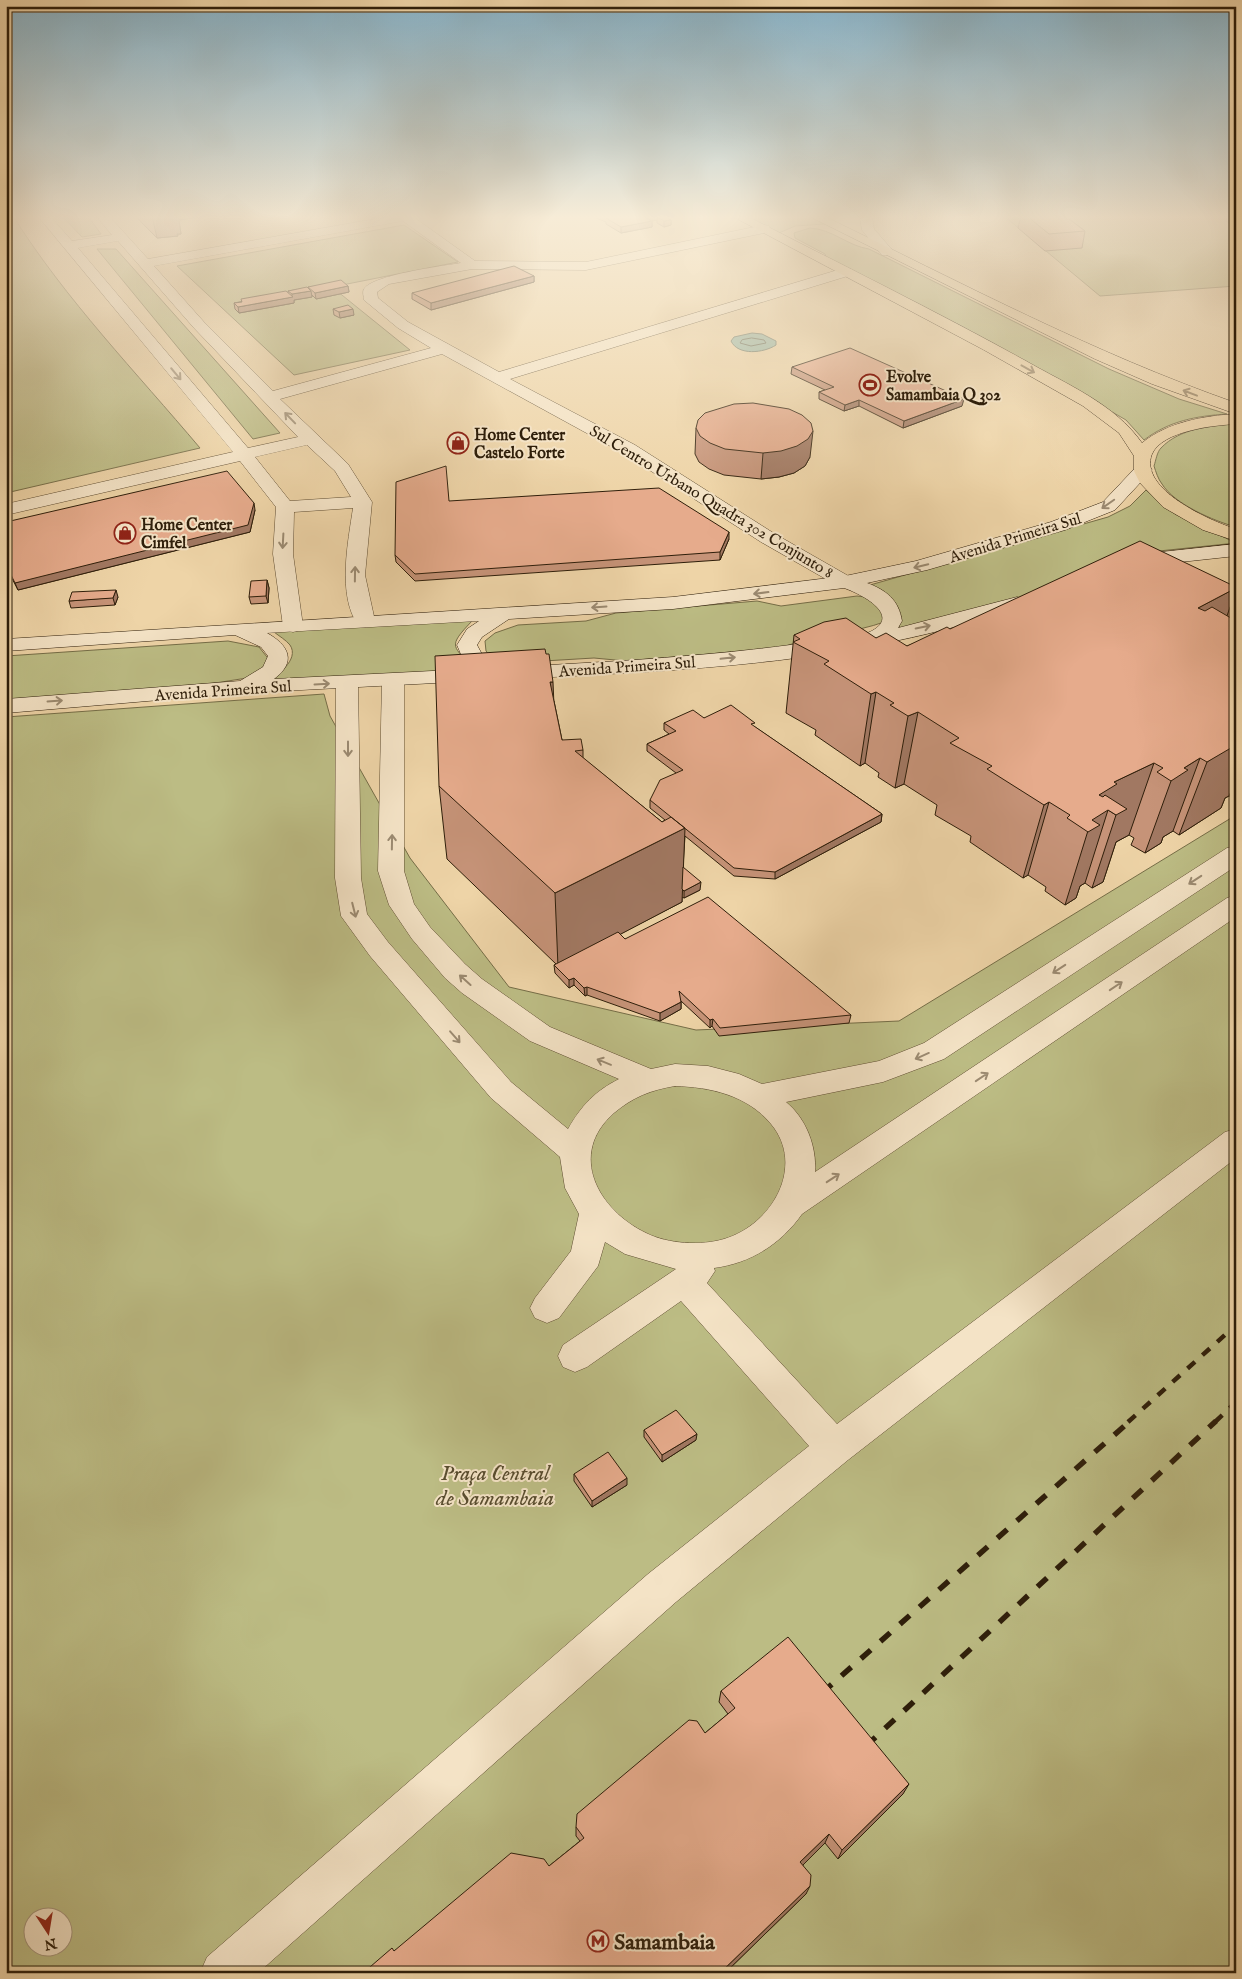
<svg xmlns="http://www.w3.org/2000/svg" width="1242" height="1979" font-family="'IM FELL English',serif">
	<rect width="100%" height="100%" fill="#eed4a7"/>
	<filter id="stains"><feTurbulence type="fractalNoise" baseFrequency=".004" numOctaves="4"/><feColorMatrix values="0 0 0 0 .2 0 0 0 0 .09 0 0 0 0 .02 0 0 0 .5 -.17"/></filter>
	<radialGradient id="worn" r=".72"><stop offset=".6" stop-color="#630" stop-opacity="0"/><stop offset="1" stop-color="#630" stop-opacity=".3"/></radialGradient>
	<path fill="#bcbc84" stroke="#756d47" fill-rule="evenodd" d="M6,216H13C66,300 136,372 200,448L6,493Z
		M62,216H88L101,234L82,237Z
		M786,216H807L825,224L795,226L779,233L751,219Z
		M1004,216H1236V286L1100,296Z
		M404,225L458,262L332,287L410,350L294,375L177,266Z
		M810,228C832,229 848,246 869,249L1109,369L1179,399L1227,414C1196,416 1169,421 1144,440L1126,420L1095,402L827,260L825,254L795,238L794,233Z
		M97,249H116L280,433L253,439Z
		M1236,424V527C1214,521 1174,504 1162,484C1158,479 1156,472 1154,466C1156,460 1157,452 1161,448C1180,428 1211,426 1236,424Z
		M1146,490L1175,514L1236,543L1159,551L978,611L899,629L900,618L870,585L1108,517L1130,506Z
		M857,596L874,598L887,621C852,634 814,635 780,648L626,661L594,658L510,663L493,659L486,651L485,641L495,633L518,625L586,621L616,613L757,601L781,606Z
		M473,620C446,648 453,645 475,670L266,683C276,676 300,660 290,645C286,640 279,636 274,632Z
		M228,641L259,647L271,662L260,676L215,683L6,702V656Z
		M324,694L330,716L410,858L509,987L696,1030L899,1021L1236,815V1973H6V717ZM32,1916H62V1946H32Z"/>
	<path fill="#99b8a6" stroke="#6e7a68" d="M752,333L762,334L776,341V345C764,353 738,356 731,341L734,337Z"/>
	<g fill="none" stroke-linecap="round" stroke-linejoin="round">
		<path stroke="#646b58" stroke-width="1" d="M752,338L764,340L766,343L751,346L740,343L742,340Z"/>
		<g stroke="#5e4c31" stroke-width="1">
			<path id="street" d="M38,216H50L72,241L112,235L96,216H109L148,259L392,216H412L475,261L586,262L764,225L769,226L770,229L769,232L764,233L586,270L472,269L389,284L377,292L378,298L408,322L499,372L841,269H851L853,272L851,275L510,379L635,445L775,534L852,578L855,582L852,586H838L761,542L623,453L442,354L280,399L348,464L372,502L365,575L375,621L372,625L365,627L358,625C337,595 348,542 353,508L294,512L293,554L303,626L300,630L293,632L286,630L283,626L273,554L276,507L240,461L6,515V504L233,452ZM403,221L461,263C443,266 372,275 364,289C362,292 364,297 364,300L398,328L431,348L273,391L204,322L154,266ZM118,241L194,328L298,437L248,448L78,248ZM307,445L335,471L351,497L290,501L255,457Z
				M860,216H872L874,229L894,252L892,255H882L862,230Z
				M393,674L401,675L404,680V871L414,904L430,927L465,964L482,979L550,1027L651,1069L675,1064L708,1066L739,1074L762,1084L879,1061L924,1043L1227,848L1236,846V866L944,1059L883,1082L786,1102C806,1118 817,1147 815,1172L1227,898L1236,895V917L802,1214C781,1244 751,1263 714,1268L715,1271L707,1283L837,1424L1225,1132L1236,1129V1158L848,1460L676,1602L258,1973H200L207,1957L648,1574L809,1446L681,1301L587,1367L575,1372L563,1367L558,1356L563,1345L676,1269L625,1254L605,1242L598,1266L559,1318L547,1323L535,1318L530,1308L535,1298L571,1251L579,1214L565,1188L560,1157L491,1098L370,956L341,916L335,878L336,682L339,677L347,676L355,677L358,682L361,878L367,914L388,942L511,1082L568,1129C581,1106 595,1091 619,1079L530,1041L462,993L445,978L412,939L389,905L378,871L382,680L385,675ZM675,1086C710,1087 747,1095 771,1124C806,1166 772,1225 724,1239C701,1246 668,1244 646,1233C598,1210 567,1154 614,1113C633,1097 651,1090 675,1086Z"/>
		</g>
		<g stroke="#2e1e0a" stroke-width="1">
			<path id="secondary" d="M1143,465L1149,466L1152,470L1115,510L1065,530L927,570L867,583C886,590 899,600 902,621L898,628L1017,597L1024,599L1027,603L1024,607C981,620 939,632 895,641C771,668 641,672 514,679L506,678L503,673L506,668L514,667C549,665 585,663 620,661C679,657 739,652 798,644C818,642 842,641 862,635C907,620 867,596 844,588L673,609L509,619L482,637L477,645L483,656L502,674L499,679C489,681 483,679 474,681L242,693L6,713V699L240,681L263,667L268,656L261,647L235,635L6,651V639L673,597L845,576L916,561L1051,522L1103,502L1137,466ZM479,621L467,629L457,645L463,659L472,669L274,679C297,662 289,645 267,633Z
				M1236,544V556L1162,564L1134,571L1127,569L1124,565L1127,561L1161,552Z"/>
		</g>
		<g stroke="#2e1e0a" stroke-width="1">
			<path id="primary" d="M732,216H747C840,264 934,310 1026,361C1066,384 1115,404 1142,443C1168,422 1203,416 1236,414V424C1214,425 1162,431 1152,454C1138,489 1210,521 1236,529V541L1203,530L1163,507L1140,483L1134,471V456L1119,433L1083,406L984,350Z
				M809,216H824C960,282 1093,353 1236,403V414L1152,384L1095,359Z"/>
		</g>
		<use href="#street" fill="#f4e3c6" fill-rule="evenodd"/>
		<use href="#secondary" fill="#f4e3c6" fill-rule="evenodd"/>
		<use href="#primary" fill="#eed4a7" fill-rule="evenodd"/>
		<path stroke="#2e1e0a" stroke-width="4.5" stroke-dasharray="10 10" stroke-linecap="butt" d="M1128,1422L1236,1325
			M1215,1422L1236,1402"/>
		<path stroke="#2e1e0a" stroke-width="5.5" stroke-dasharray="13 13" stroke-linecap="butt" d="M822,1693L1130,1421
			M866,1746L1216,1421"/>
	</g>
	<path fill="#c69378" stroke="#2e1e0a" d="M135,216H205L179,220L181,234H177L178,236L157,238Z
		M594,216H658V217L671,220V225L664,227L657,223V220L652,221V227L621,233L606,224V222L594,217Z
		M1021,216H1065L1085,231L1082,248L1045,251L1018,228Z
		M1227,216H1236V228L1226,221Z
		M534,276V282L431,310L412,299V293Z
		M348,286L349,292L316,299L312,295V297L294,300V303L239,313L235,309L234,303L288,293V291L308,288V287Z
		M333,309L354,315L340,318L334,315Z
		M792,367L962,406L903,428L859,406L844,411L819,399V392L825,390L791,374Z
		M696,428L810,457L805,466L794,473L779,477L761,479L724,475L709,469L699,462L695,454Z
		M255,510L250,532L18,590L6,567V522Z
		M729,539L720,560L415,581L396,562L395,555Z
		M267,580L269,588L268,603L251,604L249,597Z
		M1236,587V591L1233,599L1236,598V797L1234,798L1229,796L1225,798L1221,808L1179,835L1173,831L1163,837L1161,843L1145,853L1131,845L1134,838L1129,835L1116,842L1103,882L1092,888L1085,883L1080,886L1076,898L1065,905L1045,891L1046,887L1028,875L1023,878L970,842L971,836L935,815L937,805L904,784L895,788L878,777L879,773L865,763L860,766L815,735L816,730L786,713L794,635L876,638L907,646L950,629Z
		M118,597L115,605L71,608L69,601Z
		M554,701L562,740L583,750V758L662,822L665,820L650,808V800L676,773L647,751V744L669,734L664,730V723L704,718L755,727L882,814L881,822L775,879L734,876L685,836L683,867L700,890L684,898L682,897V902L620,934L625,939L851,1015L849,1023L719,1036L712,1026L710,1028L681,1001V1009L660,1021L587,995L585,996L574,985L569,988L555,973L554,965L556,964L447,859L439,786Z
		M644,1430L696,1440L662,1462L644,1437Z
		M574,1474L627,1485L592,1507L574,1481Z
		M721,1691L903,1794L838,1859L825,1843L803,1865L806,1894L725,1973H363L394,1951L549,1866L580,1841L576,1836V1827L705,1733L728,1714L719,1702Z"/>
	<path fill="#a17862" stroke="#2e1e0a" d="M152,216H205L179,220L181,234H177L178,236L157,238Z
		M650,216H658L657,220L644,222V217Z
		M671,220V225L664,227V221Z
		M652,221V227L621,233V227Z
		M534,276V282L431,310V303Z
		M348,286L349,292L316,299L315,293Z
		M311,291L312,297L294,300V303L239,313L238,307L292,297V294Z
		M353,309L354,315L340,318L339,312Z
		M964,399L962,406L903,428L904,421Z
		M859,400V406L844,411L845,405Z
		M813,431L810,457L805,466L794,473L779,477L761,479L763,453Z
		M254,503L255,510L250,532L18,590L15,583Z
		M729,532V539L720,560V552Z
		M267,580L269,588L268,603L266,596Z
		M1236,588V591L1212,657L1198,608Z
		M116,590L118,597L115,605L113,598Z
		M550,682H553L556,753Z
		M876,692L865,763L860,766L871,694Z
		M918,712L904,784L895,788L908,716Z
		M1236,742V779L1229,796L1225,798L1221,808L1179,835L1207,762Z
		M1200,758L1173,831L1163,837L1161,843L1145,853L1171,781L1184,768Z
		M1154,763L1129,835L1116,842L1103,882L1092,888L1116,815L1108,810L1085,883L1080,886L1076,898L1065,905L1099,795L1114,782Z
		M1049,802L1028,875L1023,878L1044,805Z
		M882,814L881,822L775,879V872Z
		M685,828L682,902L558,967L555,893Z
		M701,882L700,890L684,898V891Z
		M574,978V985L569,988V980Z
		M587,987V995L585,996L584,988Z
		M681,1002V1009L660,1021V1013Z
		M713,1019L712,1026L710,1028V1020Z
		M697,1434L696,1440L662,1462V1455Z
		M627,1478V1485L592,1507V1501Z
		M909,1784L903,1794L838,1859L842,1850Z
		M829,1834L825,1843L797,1871L800,1862Z
		M810,1886L806,1894L725,1973H720Z"/>
	<path fill="#e6ab8c" stroke="#2e1e0a" d="M604,216H650L644,217L652,221L621,227L606,218H609Z
		M664,216L671,220L664,221L657,217Z
		M1027,216H1065L1085,231L1049,234Z
		M1227,216H1236V221Z
		M514,266L534,276L431,303L412,293Z
		M341,280L348,286L315,293L308,287Z
		M307,287L311,291L292,294L288,291Z
		M286,291L293,297L238,307L234,303L242,302L241,299Z
		M348,305L353,309L339,312L333,309Z
		M850,348L964,399L904,421L859,400L845,405L819,392L834,387L792,367Z
		M753,403L789,409L802,415L811,423L813,431L808,439L797,446L781,451L763,453L725,449L710,443L700,436L696,428L698,420L705,413L734,404Z
		M446,466L449,501L659,488L729,532L720,552L415,574L395,555L396,482Z
		M227,471L254,503L248,525L15,583L6,565V522Z
		M1140,541L1236,587V588L1198,608L1205,611L1212,607L1236,621V745L1207,762L1200,758L1184,768L1188,770L1171,781L1157,772L1163,768L1154,763L1114,782L1117,784L1099,795L1103,797L1105,795L1127,809L1116,815L1108,810L1092,820L1100,825L1088,832L1067,818L1070,815L1049,802L1044,805L987,769L992,766L950,743L959,738L918,712L908,716L890,705L894,703L876,692L871,694L824,664L829,661L793,642L800,639L794,635L824,622L846,618L876,638L886,633L907,646L947,627L950,629Z
		M267,580L266,596L249,597L251,581Z
		M116,590L113,598L69,601L72,592Z
		M1236,598V611L1230,608L1233,599Z
		M545,649L546,654H549L553,682H550L562,740L581,739L583,750L575,751L662,822L671,817L685,828L555,893L439,786L435,656Z
		M731,705L755,723L751,724L882,814L775,872L734,868L650,800L660,780L683,770L647,744L676,731L664,723L693,710L704,718Z
		M683,867L701,882L684,891L682,889Z
		M708,897L851,1015L720,1028L713,1019L710,1020L679,991L681,1002L660,1013L587,987L584,988L574,978L569,980L554,965L618,932L625,939Z
		M676,1410L697,1434L662,1455L644,1430Z
		M608,1452L627,1478L592,1501L574,1474Z
		M788,1637L909,1784L842,1850L829,1834L800,1862L811,1875L810,1886L720,1973H363L392,1948L394,1951L511,1853L544,1859L549,1866L584,1838L576,1827L577,1814L689,1720L697,1721L705,1733L735,1708L721,1691Z"/>
	<defs><path id="oneway-shaft" d="M-6 0H5M1.5-3L5.5 0L1.5 3" fill="none" stroke-width="1.6" stroke-linecap="round" stroke-linejoin="round" transform="scale(1.25)"/></defs>
	<g stroke="#8e7958">
		<use href="#oneway-shaft" transform="translate(1028 369) rotate(29)"/>
		<use href="#oneway-shaft" transform="translate(1190 393) rotate(-159)"/>
	</g>
	<g stroke="#9b8a71">
		<use href="#oneway-shaft" transform="translate(176 374) rotate(50)"/>
		<use href="#oneway-shaft" transform="translate(290 418) rotate(-134)"/>
		<use href="#oneway-shaft" transform="translate(1108 504) rotate(145)"/>
		<use href="#oneway-shaft" transform="translate(283 541) rotate(93)"/>
		<use href="#oneway-shaft" transform="translate(921 566) rotate(166)"/>
		<use href="#oneway-shaft" transform="translate(355 574) rotate(-89)"/>
		<use href="#oneway-shaft" transform="translate(761 593) rotate(173)"/>
		<use href="#oneway-shaft" transform="translate(599 607) rotate(176)"/>
		<use href="#oneway-shaft" transform="translate(923 627) rotate(-12)"/>
		<use href="#oneway-shaft" transform="translate(728 658) rotate(-6)"/>
		<use href="#oneway-shaft" transform="translate(322 684) rotate(-3)"/>
		<use href="#oneway-shaft" transform="translate(55 701) rotate(-4)"/>
		<use href="#oneway-shaft" transform="translate(348 749) rotate(90)"/>
		<use href="#oneway-shaft" transform="translate(392 842) rotate(-89)"/>
		<use href="#oneway-shaft" transform="translate(1195 880) rotate(147)"/>
		<use href="#oneway-shaft" transform="translate(354 910) rotate(76)"/>
		<use href="#oneway-shaft" transform="translate(1059 969) rotate(147)"/>
		<use href="#oneway-shaft" transform="translate(465 980) rotate(-138)"/>
		<use href="#oneway-shaft" transform="translate(1116 986) rotate(-34)"/>
		<use href="#oneway-shaft" transform="translate(455 1037) rotate(49)"/>
		<use href="#oneway-shaft" transform="translate(922 1056) rotate(156)"/>
		<use href="#oneway-shaft" transform="translate(604 1062) rotate(-158)"/>
		<use href="#oneway-shaft" transform="translate(982 1077) rotate(-34)"/>
		<use href="#oneway-shaft" transform="translate(833 1178) rotate(-33)"/>
	</g>
	<linearGradient id="sky" x2="0" y2="1"><stop stop-color="#88b6ce"/><stop offset="0.44" stop-color="#f7ecd7"/><stop offset="1" stop-color="#f7ecd7" stop-opacity="0"/></linearGradient>
	<rect width="1242" height="493" fill="url(#sky)"/>
	<defs>
		<g id="stadium-ring" transform="scale(1.125)"><circle r="9.5" fill="#f4e3c6" stroke="#8f2418" stroke-width="1.5"/><path d="M0-5a6.5 5 0 1 0 0 10a6.5 5 0 1 0 0-10ZM-3.5-1.8h7v3.6h-7Z" fill="#8f2418"/></g>
		<g id="shop-ring" transform="scale(1.125)"><circle r="9.5" fill="#f4e3c6" stroke="#8f2418" stroke-width="1.5"/><path d="M-5-2.5h2.3a2.7 3.5 0 0 1 5.4 0H5L5.5 6h-11ZM-1.5-2.5h3a1.5 2.3 0 0 0-3 0Z" fill="#8f2418"/></g>
		<g id="metro-ring" transform="scale(1.125)"><circle r="9.5" fill="#f4e3c6" stroke="#8f2418" stroke-width="1.5"/><path d="M-5.5 5V-5H-3L0 0L3-5H5.5V5H3V-.5L0 4L-3-.5V5Z" fill="#8f2418"/></g>
	</defs>
	<g fill-rule="evenodd">
		<use href="#stadium-ring" x="870" y="385"/>
		<use href="#shop-ring" x="458" y="443"/>
		<use href="#shop-ring" x="125" y="533"/>
		<use href="#metro-ring" x="598" y="1941"/>
	</g>
	<g text-anchor="middle" stroke-width="4" stroke-linejoin="round" paint-order="stroke">
		<g font-size="16" font-weight="bold" fill="#2e1e0a" stroke="#f4e3c6" text-anchor="start">
			<text x="886" y="382">Evolve<tspan x="886" dy="18">Samambaia Q 302</tspan></text>
			<text x="474" y="440">Home Center<tspan x="474" dy="18">Castelo Forte</tspan></text>
			<text x="141" y="530">Home Center<tspan x="141" dy="18">Cimfel</tspan></text>
		</g>
		<g font-size="16" fill="#2e1e0a" stroke="#f4e3c6">
			<text transform="translate(712 501) rotate(31)" y="6">Sul Centro Urbano Quadra 302 Conjunto 8</text>
			<text transform="translate(1015 537) rotate(-17)" y="6">Avenida Primeira Sul</text>
			<text transform="translate(627 666) rotate(-4)" y="6">Avenida Primeira Sul</text>
			<text transform="translate(223 690) rotate(-4)" y="6">Avenida Primeira Sul</text>
		</g>
		<g font-size="22" font-style="italic" fill="#594d2f" stroke="#f4e3c6">
			<text x="495" y="1480">Praça Central<tspan x="495" dy="25">de Samambaia</tspan></text>
		</g>
		<g font-size="22" font-weight="bold" fill="#2e1e0a" stroke="#f4e3c6" text-anchor="start">
			<text x="614" y="1949">Samambaia</text>
		</g>
	</g>
	<rect width="1242" height="1979" fill="none" stroke="#eed4a7" stroke-width="25"/>
	<rect x="8" y="8" width="1227" height="1964" fill="none" stroke="#2e1e0a" stroke-width="2.5"/>
	<rect x="12" y="12" width="1217" height="1954" fill="none" stroke="#2e1e0a"/>
	<g transform="translate(48 1932) rotate(168)"><circle r="24" fill="#f4e3c6" stroke="#a5947b"/>
	<path d="M0-4L9 19L0 12L-9 19Z" fill="#8f2418"/>
	<text y="-8" font-size="14" font-weight="bold" text-anchor="middle" fill="#2e1e0a">N</text>
	</g>
	<rect width="100%" height="100%" filter="url(#stains)"/>
	<rect width="100%" height="100%" fill="url(#worn)"/>
</svg>
